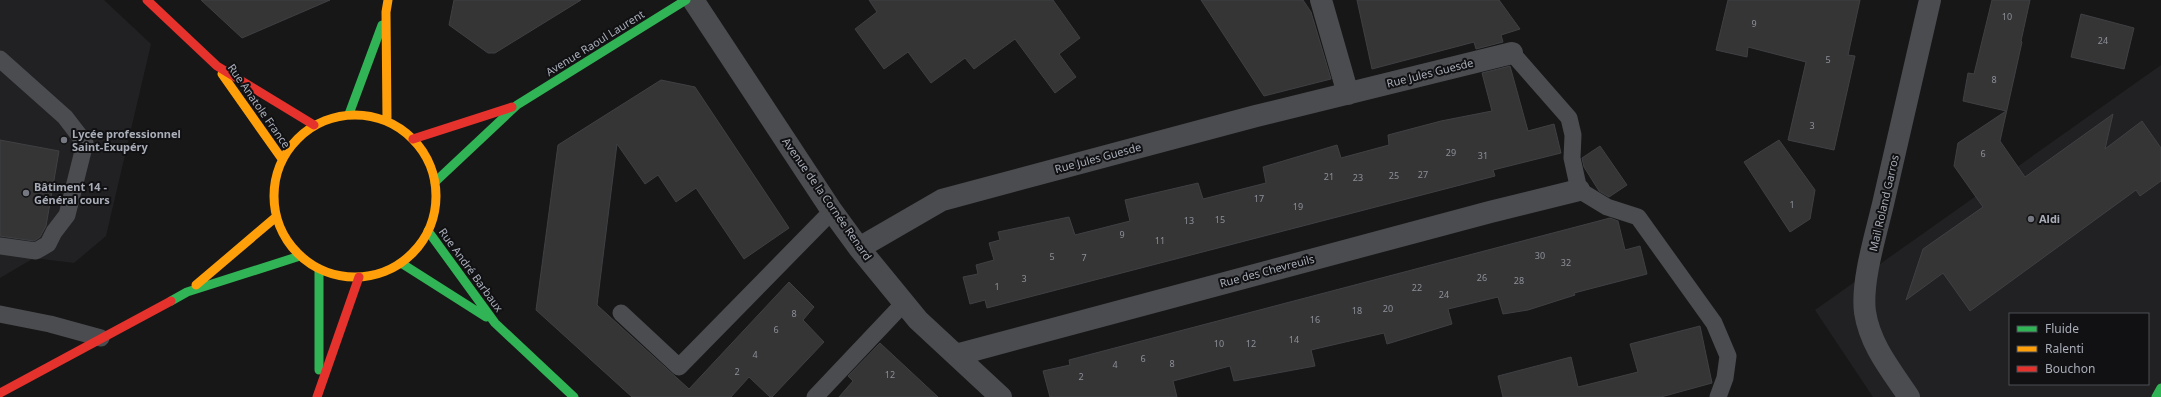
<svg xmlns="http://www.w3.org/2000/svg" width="2161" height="397" font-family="'Noto Sans',sans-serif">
	<rect width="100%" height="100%" fill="#171717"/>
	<path fill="#212123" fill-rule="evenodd" d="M0,0H104L151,44L106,236L74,263L34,258L0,278Z
		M2161,65V397H1873L1815,310ZM2010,314H2148V384H2010Z"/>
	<path fill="#353536" stroke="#3f4043" d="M201,0H330L242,38Z
		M454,0H581L495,53H488L449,25Z
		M869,0H1053L1080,38L1059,54L1076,77L1055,93L1015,39L974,69L965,58L931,83L908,52L884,69L855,29L877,12Z
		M1201,0H1303L1311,12L1331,79L1264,96Z
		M1357,0H1499L1520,29L1501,35L1503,42L1476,49L1474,42L1372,69Z
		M1728,0H1860L1848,55L1855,56L1834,150L1788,140L1806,62L1748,47L1747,57L1716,50Z
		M1992,0H2030L2021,41L2022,42L2000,141L2025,177L2113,114L2105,149L2142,121L2161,148V181L2140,196L2136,190L1970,311L1943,273L1906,300L1923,249L1983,207L1954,166L1958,143L2006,111L1963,101L1968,73L1974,74Z
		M2081,14L2134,28L2124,69L2071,57Z
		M1510,66L1528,131L1554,124L1561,153L1493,170L1495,176L987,308L985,300L970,304L963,277L978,274L976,265L994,260L989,243L1000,240L998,232L1069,217L1075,235L1130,221L1125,200L1198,183L1203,199L1266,183L1263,167L1337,145L1341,158L1389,145L1388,135L1441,121L1492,111L1482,73Z
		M661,80L695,87L789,228L744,259L696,188L676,202L658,175L645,184L617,144L597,305L689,389L789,282L814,307L803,320L824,342L772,397H770L749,377L731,397H632L536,310L558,145Z
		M0,140L59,151L46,226L40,237L34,241L0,236Z
		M1779,140L1815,190L1810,219L1790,232L1744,162Z
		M1600,146L1627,185L1609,197L1599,191L1584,167L1582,158Z
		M1610,218L1618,221L1625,250L1640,246L1647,274L1574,293L1575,295L1528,310L1503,314L1498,297L1448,309L1452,324L1387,344L1384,333L1311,350L1315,366L1234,381L1230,366L1173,381L1177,397H1050L1043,371L1070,365L1069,360Z
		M1700,326L1712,383L1661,397H1503L1498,376L1571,357L1578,387L1638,372L1630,344Z
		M880,343L938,397H839L853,381L848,376Z"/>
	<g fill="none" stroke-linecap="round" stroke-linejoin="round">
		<path stroke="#4b4c50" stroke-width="17" d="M1512,53L1569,118L1573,135L1572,158L1579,190L1607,207L1638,217L1714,323L1728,356L1725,378L1718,397
			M0,59L65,117L85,143L67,215L54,232L48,244L36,251L0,246
			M621,313L679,367L832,211
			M0,314L50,324L101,338
			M815,397L904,303"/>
		<path stroke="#4b4c50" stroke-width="22" d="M693,0L832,211L859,248L918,320L1001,397
			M1321,0L1348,94
			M859,248L942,200L1256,116L1512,53
			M956,355L1490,212L1579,190
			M1909,397C1891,370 1870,345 1865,312C1861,282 1876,234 1883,204C1899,136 1914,68 1930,0"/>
		<path stroke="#30b455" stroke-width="9" d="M349,114L382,25
			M435,182L517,105L686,0
			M428,231L495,323L574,397
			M401,263L486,317
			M319,269V370
			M171,301L187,292L300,256
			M2156,397L2161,388"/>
		<path stroke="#ff9f0a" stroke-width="9" d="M222,74L282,159
			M274 196a81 81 0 1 1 162 0a81 81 0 1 1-162 0Z
			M387,121L386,12L388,0
			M196,285L276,217"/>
		<path stroke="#e5322d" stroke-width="9" d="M147,0L217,66L314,125
			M413,139L512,107
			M0,393L171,301
			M317,397L359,277"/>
	</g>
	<g fill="#757880" stroke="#111113" stroke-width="1.5">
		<circle cx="64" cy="140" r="4"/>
		<circle cx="26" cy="193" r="4"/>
		<circle cx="2031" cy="219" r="4"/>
	</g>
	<g text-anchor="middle" stroke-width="4" stroke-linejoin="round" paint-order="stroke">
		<g font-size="9" fill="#8b8f98">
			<text x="2007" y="20">10</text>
			<text x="1754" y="27">9</text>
			<text x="2103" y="44">24</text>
			<text x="1828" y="63">5</text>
			<text x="1994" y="83">8</text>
			<text x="1812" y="129">3</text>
			<text x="1451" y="156">29</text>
			<text x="1983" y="157">6</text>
			<text x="1483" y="159">31</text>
			<text x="1423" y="178">27</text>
			<text x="1394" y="179">25</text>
			<text x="1329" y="180">21</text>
			<text x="1358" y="181">23</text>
			<text x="1259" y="202">17</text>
			<text x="1792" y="208">1</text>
			<text x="1298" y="210">19</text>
			<text x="1220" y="223">15</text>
			<text x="1189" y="224">13</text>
			<text x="1122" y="238">9</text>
			<text x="1160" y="244">11</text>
			<text x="1540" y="259">30</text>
			<text x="1052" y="260">5</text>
			<text x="1084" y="261">7</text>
			<text x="1566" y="266">32</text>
			<text x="1482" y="281">26</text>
			<text x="1024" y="282">3</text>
			<text x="1519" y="284">28</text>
			<text x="997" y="290">1</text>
			<text x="1417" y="291">22</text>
			<text x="1444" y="298">24</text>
			<text x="1388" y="312">20</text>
			<text x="1357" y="314">18</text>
			<text x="794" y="317">8</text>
			<text x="1315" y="323">16</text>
			<text x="776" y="333">6</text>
			<text x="1294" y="343">14</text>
			<text x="1219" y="347">10</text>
			<text x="1251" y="347">12</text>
			<text x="755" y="358">4</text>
			<text x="1143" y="362">6</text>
			<text x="1172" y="367">8</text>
			<text x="1115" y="368">4</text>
			<text x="737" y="375">2</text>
			<text x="890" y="378">12</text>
			<text x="1081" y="380">2</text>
		</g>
		<g font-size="11" fill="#a8adb8" stroke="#111113">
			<text transform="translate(595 43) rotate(-32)" y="4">Avenue Raoul Laurent</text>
			<text transform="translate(1430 73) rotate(-14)" y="4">Rue Jules Guesde</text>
			<text transform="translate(259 106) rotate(55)" y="4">Rue Anatole France</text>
			<text transform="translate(1098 158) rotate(-15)" y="4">Rue Jules Guesde</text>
			<text transform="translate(827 199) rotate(55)" y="4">Avenue de la Cornée Renard</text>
			<text transform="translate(1884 203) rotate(-77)" y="4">Mail Roland Garros</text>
			<text transform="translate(471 270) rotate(54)" y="4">Rue André Barbaux</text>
			<text transform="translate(1267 271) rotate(-15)" y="4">Rue des Chevreuils</text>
		</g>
		<g font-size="11" font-weight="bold" fill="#a8adb8" stroke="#111113" text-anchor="start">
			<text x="72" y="138">Lycée professionnel<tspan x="72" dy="13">Saint-Exupéry</tspan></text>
			<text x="34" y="191">Bâtiment 14 -<tspan x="34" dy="13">Général cours</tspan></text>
			<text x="2039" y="223">Aldi</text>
		</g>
	</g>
	<rect x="2009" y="313" width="140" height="72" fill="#111113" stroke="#4d4f55"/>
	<rect x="2017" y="326" width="20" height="6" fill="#30b455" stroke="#4d4f55"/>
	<text x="2045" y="333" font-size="12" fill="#a8adb8">Fluide</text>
	<rect x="2017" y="346" width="20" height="6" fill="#ff9f0a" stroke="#4d4f55"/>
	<text x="2045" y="353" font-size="12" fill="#a8adb8">Ralenti</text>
	<rect x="2017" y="366" width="20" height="6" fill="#e5322d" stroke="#4d4f55"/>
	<text x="2045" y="373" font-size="12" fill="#a8adb8">Bouchon</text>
</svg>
